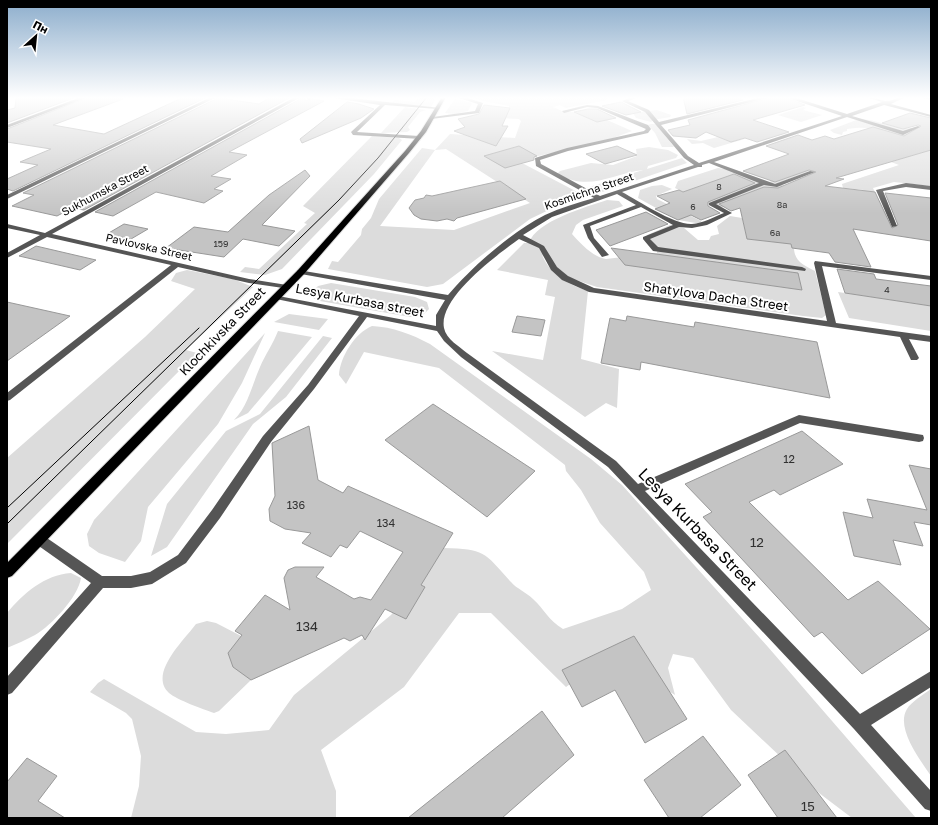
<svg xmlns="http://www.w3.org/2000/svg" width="938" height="825" font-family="'Golos Text',sans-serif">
	<rect width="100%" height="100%" fill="#fff"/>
	<path fill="#dcdcdc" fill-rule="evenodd" d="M419,97H437L431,107L392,105L394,100L415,102Z
		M475,97H610L607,100L566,108L560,105L553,107L564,112H574L597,122L607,120L632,131L605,141L529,158L518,164H524L583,195L582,198L553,208L530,219L443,284L427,287L328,269L332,261L338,262L361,235L362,229L371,218L379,199L422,148L435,150L450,134L515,138L521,121L519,119L474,117L509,111V106L474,99ZM446,149L530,203L454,230L380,226L435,150Z
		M455,99L472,103L468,111L455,114L445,113Z
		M405,107L426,110L420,112L408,127L410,130L407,132L381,133Z
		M803,107L806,108L803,110L822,115L801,122L778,115Z
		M657,110L671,115L670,117L653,120L651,122L636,118L633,113Z
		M859,119C881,119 894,132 919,127L910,139C887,131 872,125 847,129V131L843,132L842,135L834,133L830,130Z
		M651,124H656L674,147H662L655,133L648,125Z
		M372,136L399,138L402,140L374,174L282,269L265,275L240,272L245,267L259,269L307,224L304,223L315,213L303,206Z
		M718,137L731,142L748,138L714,148L703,143L692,144L687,139L701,141Z
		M649,147L668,150L678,155L676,158L648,166L647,169L682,158L687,163L599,193H594L583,189L643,170C610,174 591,192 557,174L560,171L591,163L613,165L637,156L636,149Z
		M931,150V186L894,182L873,188L877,197L867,196L864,190L843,188L842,184L899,165L891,162Z
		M718,168L738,171L769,182L807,168L809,171L779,183L785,187L746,208L714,207L675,188L678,181Z
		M662,185L672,189L656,196L657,199L701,221L702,224L678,220L638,198L640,190L652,186Z
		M607,200L619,201L623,206L583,220L576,225L572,234C581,244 593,257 606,259L657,253V246L648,241L647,235L670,225L684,228L698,240H709L711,236L719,234L717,226L730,216L742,218L747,239L773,242L789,239L792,248L794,249C795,262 804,265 815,271L826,315L822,318L803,316L597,287L570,278L542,255C551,276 568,284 588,291L581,359L619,369L617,408L606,403L585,417L492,351L543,360L555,297L545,295L548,280L497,270L524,243H529C536,221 586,207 607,200Z
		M187,270L233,279L253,287L186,350L197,353L7,544V458L145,337L195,289L171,281L176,273Z
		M331,283L415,297L427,302L429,309L423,315L410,317L320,301L313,298L311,293L318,286Z
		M838,292L931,306V331L849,318Z
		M289,314L328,319L319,330L274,322Z
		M372,326C393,327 411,334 430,344L591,459L622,485L768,647L916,818H852L819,793L731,710L693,658L673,654L668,668L675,695L653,681L601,662L566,687L491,613H459L404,687L321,750L336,791V818H131L139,786L141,756L132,719L126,713L90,692L98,683L104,679L196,732L226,734L269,730L294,695L391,615L444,548C485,549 484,552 511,582C517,589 526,592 533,599C545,610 548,620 563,629L622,609L651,590L644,572L600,523L581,490L566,471L565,465L439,368L364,352L346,384L339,375C340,357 355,333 372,326Z
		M278,331L312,337L248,413L234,420C248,406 252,385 260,367C265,355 273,344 278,331Z
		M265,333L242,383L218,424L148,507L141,541L125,562L99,553L89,546L87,534L94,520Z
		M323,336L332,338L286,397L253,424L167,547L151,556L167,504L226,431L260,414Z
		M71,573L81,578C78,597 52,625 35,635C26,640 16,644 7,648V613C24,593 44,575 71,573Z
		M207,621L216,623L247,639L251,680L219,711L214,713C203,709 177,700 169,693C149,675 181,643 192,629L196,624Z
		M931,689V776C921,761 895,728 907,709C911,702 924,694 931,689Z"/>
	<path fill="#c4c4c4" stroke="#999" d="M16,97H76L7,123V110L15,108Z
		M89,97H122L123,99L53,125L104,134L184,97H207L13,191L7,189V179L38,165L20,162L51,149L7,142V129Z
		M271,97H291L84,210L72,208L57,216L12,206L34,195L23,193L218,98L259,104Z
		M683,97H734L743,100L687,114Z
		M772,97H784L805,105L753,120L789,132L757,142L745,138L731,142L706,132L696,138L673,136L668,130L690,125L688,120Z
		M302,98L308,101L313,99L324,101L229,152L247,155L211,176L231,179L214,189L223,191L204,203L156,192L113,216L95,212Z
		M347,102L359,104L374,109L361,118L302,143L300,139Z
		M621,102L641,112L626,115L602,106Z
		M484,105L510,108L502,126H508L496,146L454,131L465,127L458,119L479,114Z
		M588,109H597L616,118L597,122L574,112Z
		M910,113L931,118V150L836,178L844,179L825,186L875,192L892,228L898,225L885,193L931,198V241L853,229L871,267L835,262L829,253L792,248L791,244L747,239L740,208L731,211L719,204L764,187L778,188L816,172L809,170L775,182L743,171L789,154L766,146L798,135L812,140L825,136L834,139L873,127L904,136L921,126L918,125L903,129L882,123Z
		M519,146L537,156L534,157V160L505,168L484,156Z
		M617,146L637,155L605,164L586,154Z
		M305,170L310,176L262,225L295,231L279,246L243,239L224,257L166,248L194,227L228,232L269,195Z
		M734,174L755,183L708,202V206L720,213L701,220L691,215L678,220L655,209L670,203L657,196L679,190L683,192Z
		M500,181L526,199L457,218L454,221L447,219L437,221L421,219L414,215L409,208L415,200L424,198L426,195L432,196Z
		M646,212L668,224L610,246L596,230Z
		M124,224L148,229L131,239L107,234Z
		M36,246L96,260L80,270L19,256Z
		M611,248L798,273L802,290L625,265Z
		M837,269L874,274L876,279L931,286V306L845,293Z
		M7,302L70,316L7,361Z
		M517,316L545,320L541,336L512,332Z
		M627,316L694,327L695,322L817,342L830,398L641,362L640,370L601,363L610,318L626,321Z
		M433,404L535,471L487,517L385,440Z
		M309,426L318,480L343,493L348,486L453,533L421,585L425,587L406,619L385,609L365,640L362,635L350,641L344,638L251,680L233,667L228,653L242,635L235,631L265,595L290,610L284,578L288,570L295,567H324L316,577L354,599L360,597L371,600L403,552L360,531L347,548L340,545L331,557L302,543L311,533L285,529L270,521L269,509L275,496L272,443Z
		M802,431L843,464L780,495L774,490L749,502L848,600L878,581L930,629L862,674L822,632L814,637L703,517L712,512L685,484Z
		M909,465L931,469V525L914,522L923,546L893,540L901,565L854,556L843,512L873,518L867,499L927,510Z
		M634,636L687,719L645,743L615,690L582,707L562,670Z
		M542,711L574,755L502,818H408Z
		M703,736L741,785L700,818H669L644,780Z
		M785,750L837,818H778L748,775Z
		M27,758L57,776L38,801L65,818H7V782Z"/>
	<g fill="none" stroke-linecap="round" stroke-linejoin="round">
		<g stroke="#dbdbdb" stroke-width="2">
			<path id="major" d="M442,97H446L426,132L409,153L304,274L12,576L7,578V563L298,270L405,151L421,131Z"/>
		</g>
		<path fill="#555" fill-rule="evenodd" d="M81,97H88L7,128V125Z
			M211,97H217L7,199V195Z
			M295,97H301L52,234L249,279L287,285H290V289L249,283L178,267L10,400L7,401V393L171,265L47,237L7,258V253L40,235L7,228V224L45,233Z
			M308,97H313L309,100L307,99Z
			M327,97H342L440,108L438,109L385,105L357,132L419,136L421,139L353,135L351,132L380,105Z
			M456,97H464L483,103L479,113L431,119L433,117L475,111L478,104Z
			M556,97H583L581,98Z
			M632,97H640L628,101L649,110L659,122L762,97H771L661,125L688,156L699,163L842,116L785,97H793L847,114L882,102L866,97C873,97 879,100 886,101C892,101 898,97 905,97L891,104L931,115V117L884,105L852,116L903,131L918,126L920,127L903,135L847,117L714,162L775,184L810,171L815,172L777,187L764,185L716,204L732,213L707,225L692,228L679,227L650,239L658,247L802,267L806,269L805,271L653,251L643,239V237L673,225L641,207L590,226L594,238L609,255L602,257L588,238L583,225L636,205L617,194L552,217L523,235L544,246L557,267L568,276L594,288L827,321L814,263L815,261L931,276V280L822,266L836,323L931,336V342L909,339L919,358L917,360H911L900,337L589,292L562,280L551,270L539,248L519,239C497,255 438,298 444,328C446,339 460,347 467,353L616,461L638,484L799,415L923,435L924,438L923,441L919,442L800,423L645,491L860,714L931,671V687L871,725L931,791V811L925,809L854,729L608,467L461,357L444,341L437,331L367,317L314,389L271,442L220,518L186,563L152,584L131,588H103L12,693L7,695V677L91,583L36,544L34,540L36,536L40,535L44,536L102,576H131L150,572L178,555L212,510L263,436L308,385L359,316L276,299H273V295L436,326V315L445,300L301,274L297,272L298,270L448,295C473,266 510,233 545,215C560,208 577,203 594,198L536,166L535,158L567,148L644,131L646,129L597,108L587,107L564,113L562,111L587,105L598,106L648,125L651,129L648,133L568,151L540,160L541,164L600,196L694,165L684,158L645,112L622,101ZM709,163L759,183L709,203V205L724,213C714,217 703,223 692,224C674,225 639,201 622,192L698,167H702V165Z
			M924,97H931V100L924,98Z
			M906,183L931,186V190L906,187L883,191L897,226L892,227L876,190Z"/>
		<use href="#major" fill="#000" fill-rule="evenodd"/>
		<path stroke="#000" stroke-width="1" d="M7,508L199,328
			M7,524L339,200L378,158L427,97"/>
	</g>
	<linearGradient id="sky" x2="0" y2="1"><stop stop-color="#8cadcc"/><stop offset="0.46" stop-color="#fff"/><stop offset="1" stop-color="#fff" stop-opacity="0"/></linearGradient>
	<rect width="938" height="213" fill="url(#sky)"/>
	<g text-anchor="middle" stroke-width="4" stroke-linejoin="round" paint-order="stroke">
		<g font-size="9" fill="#313131">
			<text x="719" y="190">8</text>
			<text x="782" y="208">8а</text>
			<text x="693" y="210">6</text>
			<text x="775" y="236">6а</text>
			<text x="221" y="247">159</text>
			<text x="887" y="293">4</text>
		</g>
		<g font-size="11" fill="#000" stroke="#fff">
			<text transform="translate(105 190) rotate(-28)" y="4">Sukhumska Street</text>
			<text transform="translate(589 191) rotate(-19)" y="4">Kosmichna Street</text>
			<text transform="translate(149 247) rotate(13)" y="4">Pavlovska Street</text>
		</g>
		<g font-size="11" fill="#313131">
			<text x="789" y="463">12</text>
			<text x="296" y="509">136</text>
			<text x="386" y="527">134</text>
		</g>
		<g font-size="13" fill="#000" stroke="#fff">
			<text transform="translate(716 296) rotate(8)" y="5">Shatylova Dacha Street</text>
			<text transform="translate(360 300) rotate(11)" y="5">Lesya Kurbasa street</text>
			<text transform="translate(222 331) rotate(-46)" y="5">Klochkivska Street</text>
		</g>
		<g font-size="13" fill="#313131">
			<text x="757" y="547">12</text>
			<text x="307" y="631">134</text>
			<text x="808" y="811">15</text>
		</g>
		<g font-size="16" fill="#000" stroke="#fff">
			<text transform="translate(698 529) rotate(46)" y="6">Lesya Kurbasa Street</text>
		</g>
	</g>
	<rect width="938" height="825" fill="none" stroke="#000000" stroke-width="16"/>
	<g transform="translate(36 36) rotate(27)" stroke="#ffffff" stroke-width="3" paint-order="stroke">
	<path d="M0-3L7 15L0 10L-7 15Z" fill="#000000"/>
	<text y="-6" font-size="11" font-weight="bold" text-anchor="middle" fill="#000000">Пн</text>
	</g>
</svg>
